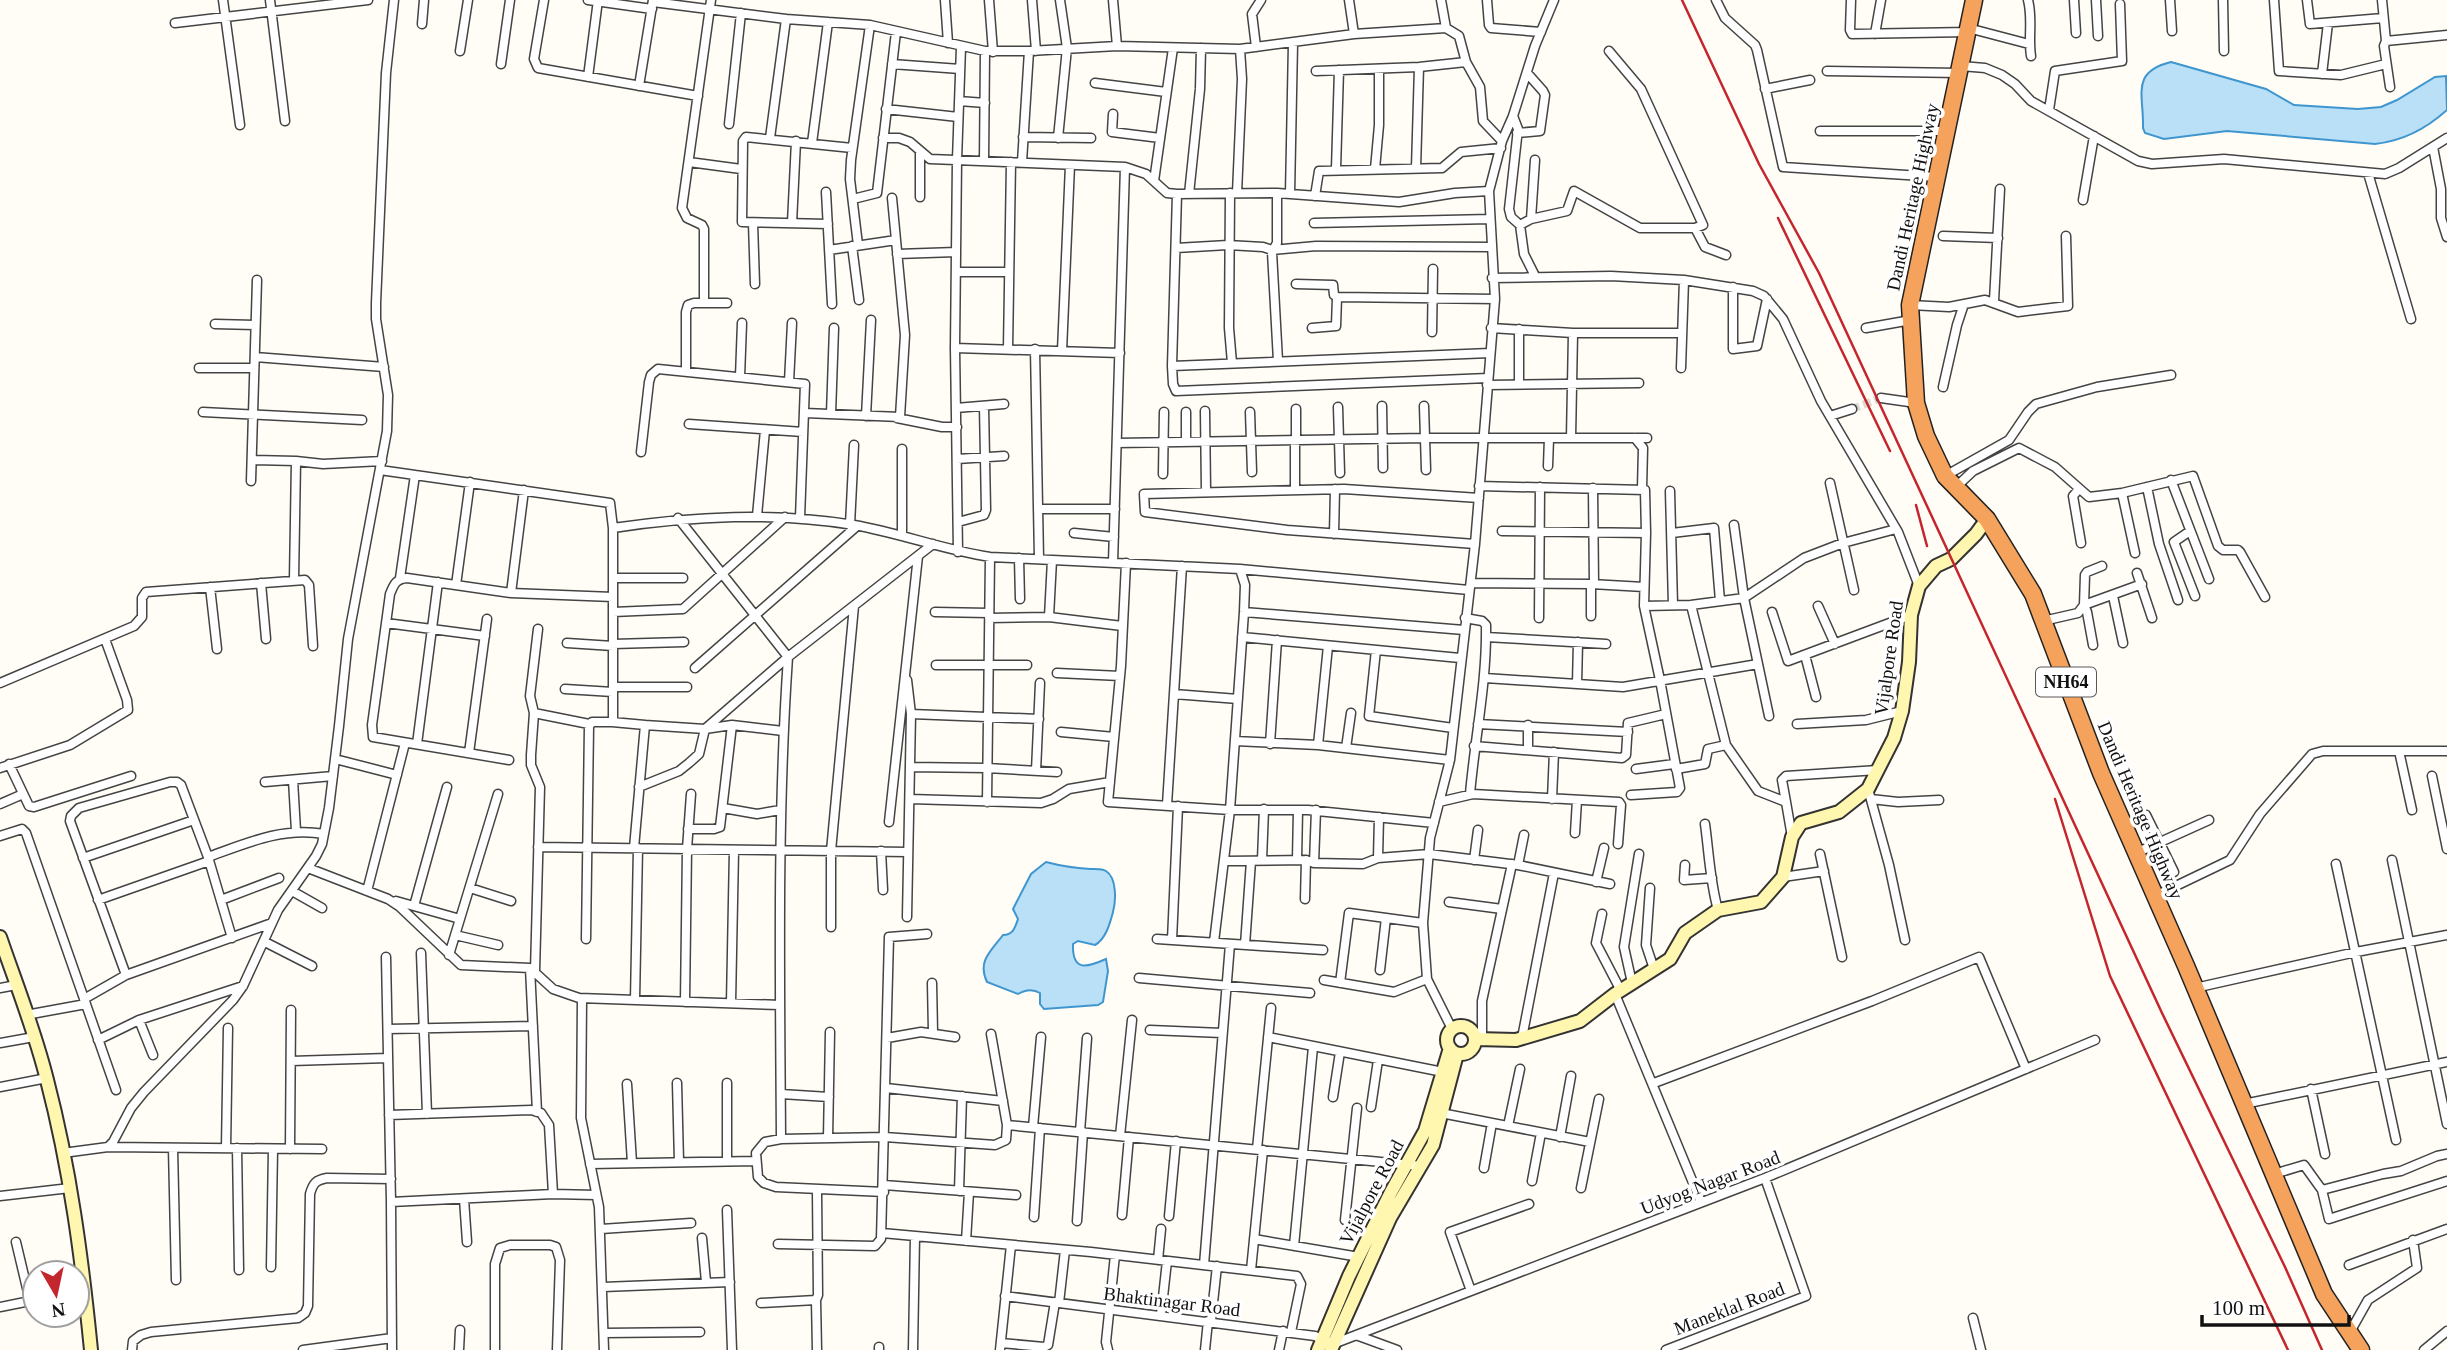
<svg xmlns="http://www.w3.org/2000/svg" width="2447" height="1350" font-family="Georgia,serif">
	<rect width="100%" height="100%" fill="#fffdf5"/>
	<path fill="#b9e0f7" stroke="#3f96cf" stroke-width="2" d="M2171,62L2266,89L2294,105L2358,109L2381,107L2397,100L2435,77L2446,76L2447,110C2426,129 2404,141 2375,144L2227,131L2164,139L2145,133L2143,128C2144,95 2130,72 2171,62Z
		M1046,862C1061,866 1074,868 1090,869C1095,869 1101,868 1106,871C1117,878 1116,901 1113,912C1110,923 1106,939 1095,945L1078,941L1073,944C1072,973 1088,967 1106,959L1108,971L1103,1002L1098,1005L1044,1009L1040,1004V993C1033,989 1025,990 1018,994L987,982C977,961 991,951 1003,935C1013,935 1015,928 1018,919L1013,909L1031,874Z"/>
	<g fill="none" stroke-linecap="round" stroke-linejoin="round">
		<path stroke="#dbdad3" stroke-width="8" stroke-dasharray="8 4" stroke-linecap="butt" d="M1852,409L1881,398"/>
		<g stroke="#444" stroke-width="11">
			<path id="street" d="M223,0L240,125
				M270,0L285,121
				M544,0L534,59L538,68L698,96
				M588,0L652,9
				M945,0L948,43
				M989,0L993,52
				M1032,0L1036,51
				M1113,0L1117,46
				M1349,0L1354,34
				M1441,0L1446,28
				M1487,0L1489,25L1491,28L1541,32
				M1716,0L1725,18L1755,45L1757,50L1783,167L1937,177
				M1851,0L1850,30L1852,34L1968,32
				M2028,0C2033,19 2028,37 2031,56
				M2074,0L2076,33
				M2096,0L2098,36
				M2170,0L2172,31
				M2223,0L2224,51
				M2274,0L2279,71L2341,75L2386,64
				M2307,0L2310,24L2383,18
				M2382,0L2386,41L2447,35
				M653,2L786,19L870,25L985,51H1029L1117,46L1240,49L1354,34L1446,28L1459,36L1466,62L1480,87L1483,121L1502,141
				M175,23L368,0
				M422,24L424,0
				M1968,28L2029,44
				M1875,34L1881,0
				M2386,41L2384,46L2390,87
				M1256,47L1252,14L1261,0
				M460,51L468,0
				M501,64L510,0
				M892,64L960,69
				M1961,66L1985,68L2002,75L2015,84L2031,101L2138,161L2152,164L2224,159L2385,174L2399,168L2447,138
				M1316,71L1419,67L1466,62
				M1827,71L1960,73
				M2322,74L2328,23
				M588,77L598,0
				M1095,83L1166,92
				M639,86L653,0
				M1765,89L1810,80
				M959,101L985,103
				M886,109L958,117
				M2049,110L2055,71L2122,61L2120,4
				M1113,114L1112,132L1160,138
				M1513,116L1518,129L1509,209L1511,217L1520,225L1524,254L1535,276
				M729,124L741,13
				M1820,131H1948
				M1517,133L1540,131L1545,95L1543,91L1527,73
				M1023,137L1091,138
				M770,138L786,19
				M883,138H899L910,142L930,159L1125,167L1146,174L1167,193L1177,194L1277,193L1399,202L1455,193L1489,191
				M1058,138L1067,48L1060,0
				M812,143L828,22
				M2433,147L2441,189V218L2447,237
				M920,151V197
				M984,161L985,51
				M689,162L741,169
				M1022,162L1029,51
				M1416,168L1419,67
				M1336,169L1339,70
				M1375,169L1379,125V69
				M2368,173L2411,319
				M1154,181L1173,48
				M826,192L832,304
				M1230,193L1229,328L1232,363
				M1237,193L1242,79L1240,49
				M1277,193V243L1272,252L1278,361
				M1177,194L1172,366L1173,384L1176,391L1488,378
				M1189,194L1200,89L1201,48
				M1290,194L1293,43
				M1315,196L1319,171L1442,168L1461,152L1501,148
				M853,199L877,193L896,32
				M2083,200L2094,136
				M1531,219L1535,160
				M753,223L755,284
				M792,223L796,141
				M1314,223L1490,219
				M828,224L742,222L743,141L746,137L852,148
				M1520,225L1531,219L1567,211L1574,191L1640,228H1695L1703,225L1641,89L1609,51
				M1695,228L1705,247L1726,255
				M1943,236L1998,238
				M858,245L850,179L851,160L870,25
				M852,246L859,300
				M1176,248L1228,245L1263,247L1272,250L1316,246L1491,247
				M829,250L896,240
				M897,254L956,252
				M956,272H1009
				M1492,278L1611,276L1684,280L1753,291L1764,296L1783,319L1821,401L1898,532L1919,586
				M1296,284L1333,285L1334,295L1337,297L1495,299
				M1733,287V349L1757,346L1767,299
				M1994,301L2000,189
				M704,303V229L702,225L687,218L682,208L711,0
				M1910,305L1949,307L1985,300L2018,312L2068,306L2066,236
				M215,324L255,325
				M1312,328L1336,326L1337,297
				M1491,328L1573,333H1681
				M1866,328L1911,320
				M1432,332L1433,269
				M955,348L1120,353
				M1008,349L1011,162
				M1035,349L1039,559
				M1062,351L1070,165
				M255,357L384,367
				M1172,366L1490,353
				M199,368H254
				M1681,368L1684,280
				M686,371V312L688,305L694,303H727
				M740,377L742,323
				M789,382L792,323
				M1519,384V329
				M1487,385L1639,383
				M1943,387L1957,325L1964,304
				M1881,398L1916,403
				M1382,406L1383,468
				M1424,406L1426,470
				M1338,407L1340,473
				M956,408L1004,404
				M1296,409V441
				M1205,411L1206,491
				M203,412L362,420
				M1186,412V442
				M1250,412L1252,472
				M805,413L900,417L905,335L892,198
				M831,414L834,328
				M866,416L871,320
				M1830,416L1852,409
				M897,418L942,427H957
				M689,424L803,432
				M1571,438L1573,333
				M1635,438L1643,448L1642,489
				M1295,441V489
				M1117,443L1426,438H1647
				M902,449V536
				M641,452L649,382L651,375L658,369L805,384L800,518
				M957,459L1004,456
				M252,460L296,461L323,464L382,461
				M1548,466L1549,438
				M380,470L610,503L613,528V718L612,722H592L589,726L586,939
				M1163,474L1164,412
				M1945,476L2009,440L2028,412L2036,404L2097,387L2171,375
				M2171,480L2209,579
				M251,481L257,280
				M1830,483L1854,590
				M1479,486L1645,490L1646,533L1644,606L1660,680L1680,788L1677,792L1631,795
				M1956,487L1973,471L2019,448L2055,467L2089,497L2122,493L2193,476L2218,546L2223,550H2238L2240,552L2265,597
				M2147,487L2159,544L2178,600
				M1593,488L1594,584
				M2079,489L2073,496L2081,543
				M1670,491L1673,605
				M2122,493L2135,553
				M1038,509H1115
				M757,516L765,430
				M678,518L788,657C777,818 780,978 781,1139
				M958,522L984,515L986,510L984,406
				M850,525L854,445
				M1734,525L1744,598L1769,716
				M613,528C694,516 773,512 854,525C900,533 944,550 990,557L1240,569L1469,590
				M1502,531L1646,533
				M2190,531L2174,542L2195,596
				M1074,533L1114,537
				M1672,533L1714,528L1720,601
				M1334,534L1335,489
				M1475,544L1287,530L1145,512L1144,494L1344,489L1479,498
				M958,552L955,348L957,160L961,47
				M1019,558L1020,599
				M1113,563L1125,167
				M1126,563L1121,666L1108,802L1230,810H1308L1434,823
				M2137,573L2152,618
				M400,578L415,475
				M613,578H683
				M294,580L296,461
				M261,583L266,639
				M1471,583L1591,584L1644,587
				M1591,584V616
				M456,585L470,482
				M210,587L217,649
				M511,593L524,490
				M2113,596L2123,643
				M1691,605L1726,745L1758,791L1786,802L1792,837
				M1644,606L1691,605L1744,598L1804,558L1843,543L1896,529
				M1818,606L1835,644
				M613,612L683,609L785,517
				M935,612L989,613
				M1244,612L1464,630
				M1772,612L1788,661L1911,615
				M1049,617L1052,560
				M989,618L1049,617L1122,626
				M1465,618L1482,621L1486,625C1487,682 1475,737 1470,794
				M1539,618L1540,487
				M2043,621L2078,613L2084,605L2142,584
				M386,623L485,636
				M1242,637L1460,658
				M1486,637L1606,644
				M567,643L613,646
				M613,644L684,642
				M2093,645L2087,612L2084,605L2085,575L2087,572L2102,566
				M1376,650L1369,716L1453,728
				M1805,655L1816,697
				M936,665H1027
				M695,668L857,526
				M1057,673L1120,676
				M1485,678L1623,687L1758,664
				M907,680L911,714L907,917
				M0,683L134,626L142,617V598L146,592L305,580L309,585L313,646
				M1577,684L1578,642
				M613,687H687
				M565,689L613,692
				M1174,694L1238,699
				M534,713L589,724
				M911,714L1039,719
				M612,722L645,725L634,848
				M1478,724L1628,732
				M1797,724L1866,720L1902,711
				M645,725L705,729L732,725L783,731
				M1061,732L1114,737
				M1235,741L1318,745L1450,760
				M417,744L438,582
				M1270,744L1277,640
				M1318,745L1328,646
				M1474,746L1622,758L1626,755L1628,723L1666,714
				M1346,748L1351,713
				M1528,750V725
				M2399,751L2412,810
				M469,753L487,619
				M335,759L397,775
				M509,760L373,737L372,725L390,594C394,584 396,579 407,578L511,593L613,597
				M9,764L29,806L34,807L131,776
				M910,767L987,768L1057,772
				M0,768L70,745L128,710L127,700L105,639
				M1636,769L1674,764
				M1676,769L1705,764L1708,749L1726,745
				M1036,771L1040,683
				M2432,776L2447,849
				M293,780L296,831
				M265,782L333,776
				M639,787L679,771L689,763L699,754L705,729L788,657L933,544
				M1868,789L1889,865L1905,940
				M910,799L1041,803L1053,799L1069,789L1110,782
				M1552,799L1554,752
				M1871,799L1898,802L1939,800
				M987,802L990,557
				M1439,802L1473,794L1619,802L1621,805L1618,844
				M1786,802L1782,780L1786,776L1878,770
				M0,804L23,794
				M1167,805L1182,566
				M723,808L757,814L780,810
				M2146,815L2174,872
				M889,822L918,556
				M1705,824C1709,853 1710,882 1718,910
				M688,829H714L720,827L732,725
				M1575,833L1577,800
				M0,836L22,829L26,833L116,1090
				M538,847L908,852
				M881,851L883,890
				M2136,853L2209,820
				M1820,854L1842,957
				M208,857C247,843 282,827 324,834
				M83,858L194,820
				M1378,858L1379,817
				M1262,860L1264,809
				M1297,860L1298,810
				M1474,860L1478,830
				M2392,860L2447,1124
				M1225,861L1306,860L1314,863L1363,864L1378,858L1429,854L1518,865L1610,884
				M1314,863L1316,810
				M2336,864L2396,1140
				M1518,865L1524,835
				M1685,865L1684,880L1712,878
				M308,868L388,899L400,907L461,965L530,968L553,989L579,998L780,1005
				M1783,877L1824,871
				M1596,882L1604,848
				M470,888L511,901
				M1650,888L1646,945L1654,969
				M292,891L322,908
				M367,891L405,743
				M2155,896L2230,860L2260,814L2312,754L2323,751H2447
				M1305,899L1306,860
				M98,900L209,861
				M221,900L279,878
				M396,901L460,919
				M1449,902L1502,909
				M414,906L447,787
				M1602,914L1596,943L1621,991
				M831,927V851L854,606
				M455,935L498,945
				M1157,939L1323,950
				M1172,940L1178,806
				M265,942L312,966
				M1214,942L1230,810L1244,612L1245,585L1240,569
				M1245,945L1251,861
				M421,953L427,1114
				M449,955L498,794
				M386,957L391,1202
				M530,968L537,1112
				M1380,970L1386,918
				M535,971L540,787L531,765V755L534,713L530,696L538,629
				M126,975L70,821L71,816L79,808L170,782H177L181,785L208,857L232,938
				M1139,978L1310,993
				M1324,980L1394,992L1427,979
				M932,983L933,1032
				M1340,983L1349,913L1423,923
				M1632,983L1624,947L1639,854
				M0,988L16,985
				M2195,988L2356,952L2447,935
				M1615,994L1701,1202
				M84,999L126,975L272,923
				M582,999L581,1118L599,1207L604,1350
				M635,1000L638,848
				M685,1002L687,849L691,794
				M731,1003L734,850
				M26,1015L86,1004
				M139,1020L153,1055
				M388,1029L533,1026
				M1452,1029L1427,979L1423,923L1430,838L1450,760L1475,544L1495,299L1489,191L1502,141L1513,116L1535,46L1554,0
				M1150,1030L1222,1033
				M1268,1037L1443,1072
				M887,1038L921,1032L955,1037
				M1522,1038L1554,873
				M1482,1039V1001L1512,864
				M98,1040L139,1020L243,986
				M0,1043L34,1037
				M291,1061L388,1058
				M677,1083L679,1162
				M1654,1083L1872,1001L1979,957L2026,1069
				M627,1084L632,1163
				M0,1087L47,1078
				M886,1088L1003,1101
				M2311,1089L2325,1154
				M781,1094L829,1097
				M1333,1097L1340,1052
				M2244,1104L2447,1062
				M1371,1107L1378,1060
				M1441,1113L1590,1142
				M389,1115L531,1110L541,1113L549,1125L553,1194
				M1007,1125L1421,1166
				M1508,1126L1520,1069
				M1033,1127L1041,1037
				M1080,1132L1087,1038
				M1120,1136L1132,1020
				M1560,1137L1571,1076
				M828,1138L830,1032
				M108,1147L322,1149
				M173,1148L176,1280
				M226,1148L228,1028
				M237,1148L239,1270
				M290,1149L291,1010
				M1257,1149L1271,1008
				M63,1153L108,1147L113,1142L131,1108L144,1092L233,1000L243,986L278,910L316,856L322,844L329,808L339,726L348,639L387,431L388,395L376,319V303L386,73L394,0
				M727,1161V1083
				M590,1164L755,1161
				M1484,1168L1492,1123
				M2274,1174L2304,1165L2322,1190L2383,1174L2401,1171L2437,1156L2447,1154
				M1532,1181L1541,1133
				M884,1185L1016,1195
				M1581,1188L1599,1099
				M2322,1190L2329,1219L2447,1181
				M959,1191L962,1096
				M884,1192L776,1187L764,1183L758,1177L756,1153L765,1142L781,1139L885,1137L995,1145L1006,1140L1007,1125L991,1034
				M0,1196L70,1188
				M464,1199L467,1242
				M727,1210L732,1350
				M1122,1215L1129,1137
				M1169,1216L1176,1141
				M1034,1217L1040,1128
				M1345,1220L1357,1108
				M1077,1221L1083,1132
				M601,1229L691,1223
				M882,1233L1091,1252L1297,1276L1301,1284L1291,1332
				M702,1238L706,1282
				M1254,1239L1359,1257
				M966,1241L969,1192
				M16,1242L30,1301
				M778,1244L875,1246L881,1239L889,937L927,934
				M1294,1246L1313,1047
				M1158,1260L1161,1229
				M1204,1265L1230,944
				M2349,1265L2447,1229
				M271,1267L273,1149
				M1251,1270L1263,1150
				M603,1287L730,1282
				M1471,1291L1450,1232L1529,1204
				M1005,1296L1315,1336L1333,1344L1765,1178L2095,1040
				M816,1300L817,1350
				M761,1303L816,1300L818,1295L817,1191
				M1059,1303L1065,1250
				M0,1307L35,1300
				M1161,1315L1167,1261
				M1973,1318L1981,1350
				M1211,1321L1217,1266
				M2350,1332L2368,1300L2417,1268L2413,1240
				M604,1333L700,1332
				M1356,1335L1397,1350
				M1001,1343L1044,1347L1048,1345L1055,1302
				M879,1347V1350
				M132,1350L133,1341L141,1335L151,1332L298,1318L305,1313L308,1306L310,1194C313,1183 316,1180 327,1178L391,1179
				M303,1350L392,1338
				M392,1350L391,1202L553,1194L596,1195
				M459,1350L460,1330
				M495,1350V1264L500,1248L510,1245H550L556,1247L560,1260L557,1350
				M913,1350L915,1236
				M1000,1350L1011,1245
				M1108,1350L1106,1342L1115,1255
				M1205,1350L1208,1321
				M1279,1350L1283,1331
				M1666,1350L1806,1296L1765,1178
				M2424,1350L2447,1331"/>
		</g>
		<g stroke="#333" stroke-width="16">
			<path id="secondary" d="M0,937C16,984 35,1031 47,1080C70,1168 82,1259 91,1350
				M1447 1040a14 14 0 1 1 28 0a14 14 0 1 1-28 0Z
				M1476,1039L1516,1040L1580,1021L1615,994L1670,959L1685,933L1718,910L1761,902L1783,877L1792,837L1801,823L1839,812L1868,789L1894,738L1902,711L1909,662L1911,615L1919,586L1936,566L1951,559L1976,534L1987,519
				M1318,1350L1349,1276L1391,1192L1425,1131L1450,1048
				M1331,1350L1390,1218L1433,1145L1457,1054"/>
		</g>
		<g stroke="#222" stroke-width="19">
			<path id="highway" d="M1974,0L1910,305L1916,403L1926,436L1945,476L1987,519L2033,594L2101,773L2186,966L2324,1294L2361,1350"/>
		</g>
		<use href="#street" stroke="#fff" stroke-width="8"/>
		<use href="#secondary" stroke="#fff6b0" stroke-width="12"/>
		<use href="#highway" stroke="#f5a25d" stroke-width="16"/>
		<path stroke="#c4262e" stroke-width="2.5" d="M1682,0L1759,164L1819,273L2162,1013L2285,1267L2322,1350
			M1778,218L1890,451
			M1916,505L1927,546
			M2055,799L2110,976L2288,1350"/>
	</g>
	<g text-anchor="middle" stroke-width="7" stroke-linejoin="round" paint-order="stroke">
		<rect fill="#fff" stroke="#585858" stroke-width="2" x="2036" y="667.5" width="60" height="29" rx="5"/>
		<g font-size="18" font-weight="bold" fill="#111">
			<text x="2066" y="688">NH64</text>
		</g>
		<g font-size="19" fill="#111" stroke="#fff">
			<text transform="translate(1912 197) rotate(-78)" y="7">Dandi Heritage Highway</text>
			<text transform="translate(1888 658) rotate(-82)" y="7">Vijalpore Road</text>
			<text transform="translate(2141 810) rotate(67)" y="7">Dandi Heritage Highway</text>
			<text transform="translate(1710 1182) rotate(-21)" y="7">Udyog Nagar Road</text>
			<text transform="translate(1371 1192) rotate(-62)" y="7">Vijalpore Road</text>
			<text transform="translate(1172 1301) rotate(7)" y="7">Bhaktinagar Road</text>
			<text transform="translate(1729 1308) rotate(-21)" y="7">Maneklal Road</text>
		</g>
	</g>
	<g transform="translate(56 1294) rotate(171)"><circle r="33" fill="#ffffff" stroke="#a0a0a0" stroke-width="2"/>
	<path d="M0-5L12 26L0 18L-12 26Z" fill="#c4262e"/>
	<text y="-10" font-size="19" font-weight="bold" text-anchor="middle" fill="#111111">N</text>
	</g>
	<path d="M2202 1315v10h147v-10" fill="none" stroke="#111111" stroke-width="3.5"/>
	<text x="2212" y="1315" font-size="21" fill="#111111" stroke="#ffffff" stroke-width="5" paint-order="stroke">100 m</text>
</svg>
